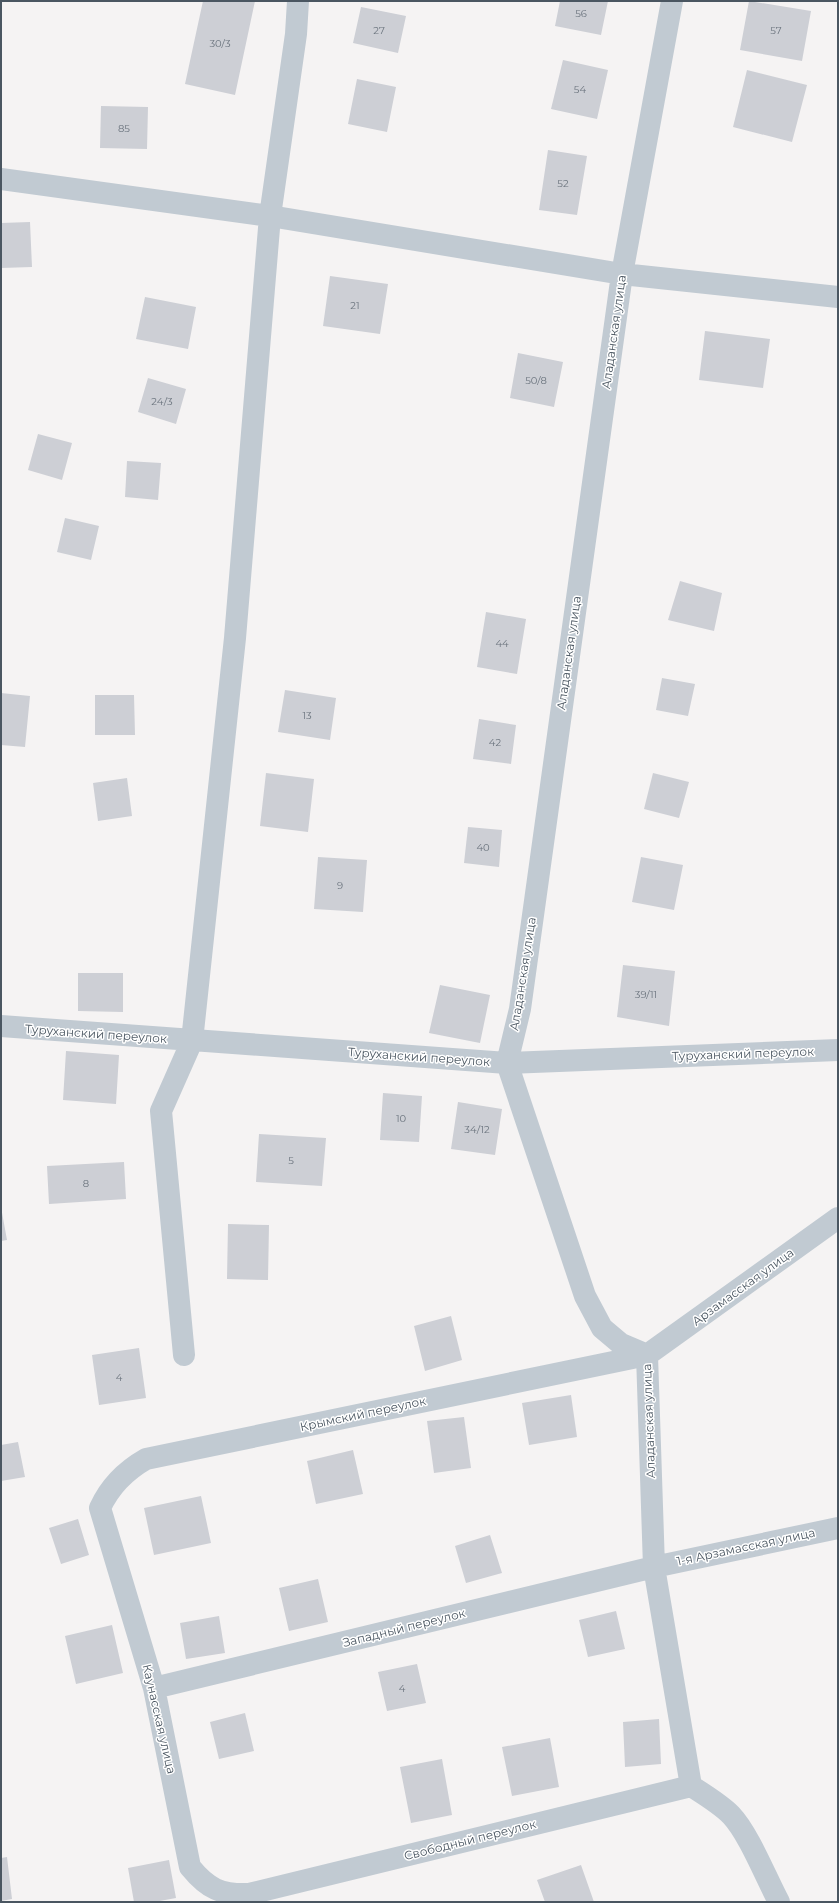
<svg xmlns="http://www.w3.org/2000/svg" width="839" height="1903" font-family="Montserrat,sans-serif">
	<rect width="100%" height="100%" fill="#f5f3f3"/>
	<path fill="#cdcfd5" d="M203,1H255L235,95L185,84Z
		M560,1H608L601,35L555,26Z
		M749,1L811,11L802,61L740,50Z
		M361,7L406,16L398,53L353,43Z
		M563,60L608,70L597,119L551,109Z
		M747,70L807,85L792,142L733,127Z
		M357,79L396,87L387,132L348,124Z
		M101,106L148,107L147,149L100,148Z
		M548,150L587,156L577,215L539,210Z
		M30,222L32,267L1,268V223Z
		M330,276L388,284L380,334L323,326Z
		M145,297L196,307L188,349L136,339Z
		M705,331L770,339L763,388L699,380Z
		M518,353L563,362L554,407L510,398Z
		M148,378L186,389L176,424L138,412Z
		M38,434L72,443L62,480L28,470Z
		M127,461L161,463L158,500L125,497Z
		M65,518L99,526L91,560L57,552Z
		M680,581L722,593L714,631L668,620Z
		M486,612L526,619L517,674L477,667Z
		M662,678L695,684L688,716L656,710Z
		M285,690L336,698L330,740L278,732Z
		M1,693L30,696L25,747L1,745Z
		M95,695H134L135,735H95Z
		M479,719L516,725L511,764L473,759Z
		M266,773L314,779L308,832L260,826Z
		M653,773L689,782L679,818L644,809Z
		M127,778L132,816L98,821L93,783Z
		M468,827L502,830L499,867L464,863Z
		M318,857L367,860L363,912L314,909Z
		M641,857L683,865L674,910L632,902Z
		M623,965L675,971L669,1026L617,1017Z
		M78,973H123V1012L78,1011Z
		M440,985L490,995L480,1043L429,1033Z
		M66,1051L119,1055L116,1104L63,1100Z
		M383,1093L422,1096L419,1142L380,1140Z
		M458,1102L502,1109L495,1155L451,1149Z
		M259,1134L326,1138L322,1186L256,1182Z
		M124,1162L126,1199L49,1204L47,1166Z
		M1,1207L7,1240L1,1241Z
		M228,1224L269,1225L268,1280L227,1279Z
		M451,1316L462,1360L425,1371L414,1326Z
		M139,1348L146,1398L99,1405L92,1355Z
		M571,1395L577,1437L529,1445L522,1403Z
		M464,1417L471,1468L434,1473L427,1421Z
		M18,1442L25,1477L1,1481V1445Z
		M353,1450L363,1494L316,1504L307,1461Z
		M201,1496L211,1543L154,1555L144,1508Z
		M78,1519L89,1555L61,1564L49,1528Z
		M490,1535L502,1573L466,1583L455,1546Z
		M318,1579L328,1622L289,1631L279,1588Z
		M616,1611L625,1649L588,1657L579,1620Z
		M219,1616L225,1653L186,1659L180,1623Z
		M112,1625L123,1673L76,1684L65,1636Z
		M417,1664L426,1703L387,1711L378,1672Z
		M245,1713L254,1751L219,1759L210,1722Z
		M659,1719L661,1764L625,1767L623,1722Z
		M550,1738L559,1787L512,1796L502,1747Z
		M442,1759L452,1815L411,1823L400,1767Z
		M7,1857L12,1899L1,1901V1858Z
		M169,1860L176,1898L154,1902H134L128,1868Z
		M581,1865L594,1902H545L537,1880Z"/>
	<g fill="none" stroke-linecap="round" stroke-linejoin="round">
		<path stroke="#c1cad2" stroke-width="22" d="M672,1L622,274L520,1009L507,1063L585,1296L602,1328L621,1344L647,1355L654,1567L691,1786C705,1795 720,1804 731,1815C749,1834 766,1878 779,1902
			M1,179L270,216L622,274L838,297
			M1,1026L507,1063L838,1050
			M184,1355L161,1111L192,1041L235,638L270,216L296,34L298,1
			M154,1688L654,1567L838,1528
			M691,1786L249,1894C221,1895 208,1889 190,1867L154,1688L100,1508C110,1486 125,1471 146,1459L647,1355L838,1218"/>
	</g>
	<g text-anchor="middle" stroke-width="3" stroke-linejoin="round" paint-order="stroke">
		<g font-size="10" fill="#6b747e">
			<text x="581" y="17">56</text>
			<text x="379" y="34">27</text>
			<text x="776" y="34">57</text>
			<text x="220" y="47">30/3</text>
			<text x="580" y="93">54</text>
			<text x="124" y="132">85</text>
			<text x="563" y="187">52</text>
			<text x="355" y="309">21</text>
			<text x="536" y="384">50/8</text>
			<text x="162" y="405">24/3</text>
			<text x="502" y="647">44</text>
			<text x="307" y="719">13</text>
			<text x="495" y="746">42</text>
			<text x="483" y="851">40</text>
			<text x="340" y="889">9</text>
			<text x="646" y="998">39/11</text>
			<text x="401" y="1122">10</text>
			<text x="477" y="1133">34/12</text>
			<text x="291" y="1164">5</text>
			<text x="86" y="1187">8</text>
			<text x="119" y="1381">4</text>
			<text x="402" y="1692">4</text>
		</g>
		<g font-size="12" fill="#4a5661" stroke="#fff">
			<text transform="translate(614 332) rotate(-82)" y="4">Аладанская улица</text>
			<text transform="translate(569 653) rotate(-82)" y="4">Аладанская улица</text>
			<text transform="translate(523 974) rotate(-81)" y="4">Аладанская улица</text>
			<text transform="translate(96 1034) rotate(4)" y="4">Туруханский переулок</text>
			<text transform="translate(743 1054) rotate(-2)" y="4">Туруханский переулок</text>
			<text transform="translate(419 1057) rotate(4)" y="4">Туруханский переулок</text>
			<text transform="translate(743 1287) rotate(-36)" y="4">Арзамасская улица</text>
			<text transform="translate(363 1414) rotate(-12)" y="4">Крымский переулок</text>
			<text transform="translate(649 1421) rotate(-92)" y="4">Аладанская улица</text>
			<text transform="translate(746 1547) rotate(-12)" y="4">1-я Арзамасская улица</text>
			<text transform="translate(404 1628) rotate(-14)" y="4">Западный переулок</text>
			<text transform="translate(159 1719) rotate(77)" y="4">Каунасская улица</text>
			<text transform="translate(470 1840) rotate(-14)" y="4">Свободный переулок</text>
		</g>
	</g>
	<rect width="839" height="1903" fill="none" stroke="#4a5661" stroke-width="4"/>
</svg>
